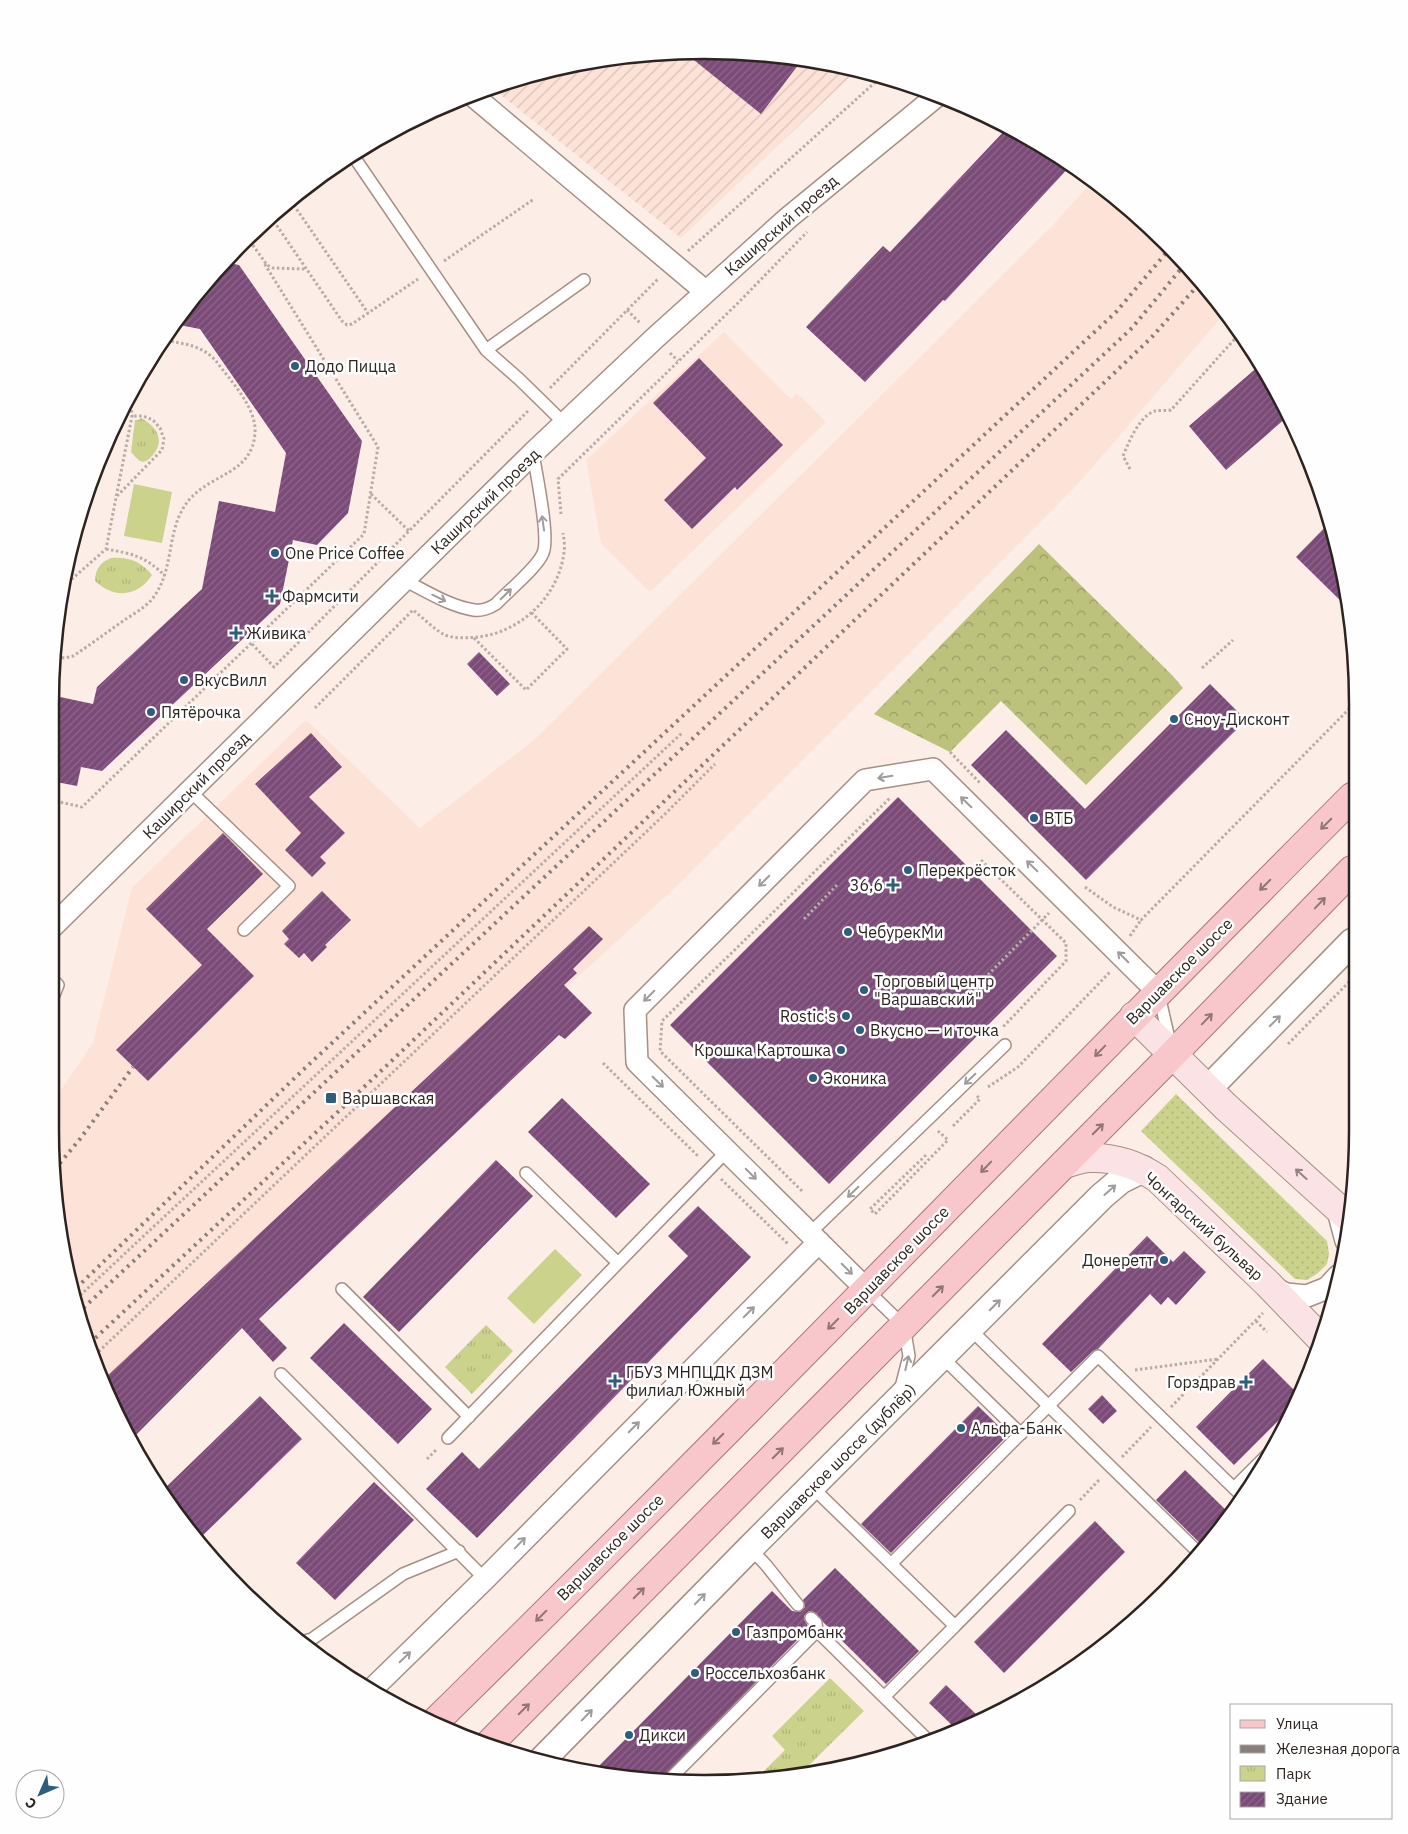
<svg xmlns="http://www.w3.org/2000/svg" width="1408" height="1834" font-family="'IBM Plex Sans',sans-serif">
	<defs>
		<pattern id="industrial-furrows" width="10" height="10" patternUnits="userSpaceOnUse" patternTransform="scale(1.25)"><rect width="10" height="10" fill="#fde2d7"/><path d="M-1 1l2-2M0 10L10 0M9 11l2-2" fill="none" stroke="#d9c2b8"/></pattern>
		<pattern id="grass-dots" width="8" height="8" patternUnits="userSpaceOnUse" patternTransform="scale(1.25)"><rect width="8" height="8" fill="#cbd28b"/><path d="M2 2h.1M6 6h.1" fill="none" stroke="#afb478" stroke-width="1.8" stroke-linecap="round"/></pattern>
		<pattern id="forest-crowns" width="20" height="18" patternUnits="userSpaceOnUse" patternTransform="scale(1.25)"><rect width="20" height="18" fill="#bcc27c"/><path d="M2 6a3 3 0 1 1 6 0M12 15a3 3 0 1 1 6 0" fill="none" stroke="#999d65"/></pattern>
		<pattern id="park-tufts" width="24" height="20" patternUnits="userSpaceOnUse" patternTransform="scale(1.25)"><rect width="24" height="20" fill="#cbd28b"/><path d="M3 7l-1-3M5 7V3M7 7l1-3M15 17l-1-3M17 17v-4M19 17l1-3" fill="none" stroke="#afb478"/></pattern>
		<pattern id="building-hatch" width="6" height="6" patternUnits="userSpaceOnUse" patternTransform="scale(1.25)"><rect width="6" height="6" fill="#7b4a78"/><path d="M-1 1l2-2M0 6l6-6M5 7l2-2" fill="none" stroke="#8c6789"/></pattern>
	</defs>
	<rect width="100%" height="100%" fill="#fcede7"/>
	<path fill="#fde2d7" d="M1093,181L1167,242L1225,313L1077,485L676,887L114,1401L72,1300L50,1130V1106L93,1043L132,888L306,720L420,828L533,741L1052,226Z
		M724,332L791,399L797,393L826,422L650,592L601,543L586,460Z"/>
	<path fill="url(#industrial-furrows)" d="M704,50L832,63L857,70L681,238L492,88L577,63Z"/>
	<path fill="url(#grass-dots)" d="M1176,1094L1327,1241L1329,1254L1327,1264L1318,1273L1307,1280L1295,1279L1141,1131Z"/>
	<path fill="url(#forest-crowns)" d="M1039,544L1172,675L1183,688L1086,785L1001,701L950,752L874,714Z"/>
	<path fill="url(#park-tufts)" d="M141,418C158,427 166,442 151,457C148,460 145,463 140,461C137,459 134,455 131,452L135,420H138Z
		M111,558C128,557 141,561 152,575C138,597 114,599 95,581C95,569 101,562 111,558Z
		M486,1325L513,1351L472,1394L445,1367Z
		M830,1678L864,1711L798,1776L754,1781L785,1750L772,1736Z"/>
	<path fill="#cbd28b" d="M134,484L172,492L162,543L124,536Z
		M555,1249L582,1275L534,1324L507,1298Z"/>
	<path fill="url(#building-hatch)" d="M704,50L802,60L761,114L684,52Z
		M1007,128L1072,164L945,301L943,300L865,382L806,327L883,246L890,252Z
		M223,262L239,265L362,441L348,513L317,545L293,540L280,604L102,771L81,767L77,786L51,781V695L93,704L97,687L202,589L219,501L275,512L286,453L200,329L174,324L185,306Z
		M699,358L783,445L737,490L735,487L692,529L664,500L706,458L653,403Z
		M1260,365L1286,418L1226,470L1189,426Z
		M1330,522L1351,611L1296,557Z
		M479,652L510,684L497,696L467,664Z
		M1210,684L1246,720L1086,880L971,765L1006,730L1085,809Z
		M311,733L342,767L309,797L345,833L320,857L326,863L312,877L285,850L301,833L255,784Z
		M898,797L1057,956L829,1184L670,1025Z
		M223,833L263,874L207,929L254,976L148,1081L116,1050L202,965L146,909Z
		M322,891L351,920L325,945L327,947L312,962L304,953L299,958L284,944L289,939L282,931Z
		M589,926L603,939L573,969L577,973L564,985L592,1013L565,1039L559,1035L259,1319L287,1348L273,1362L242,1328L131,1440L105,1378Z
		M562,1098L650,1184L616,1218L528,1132Z
		M496,1160L533,1196L399,1332L363,1297Z
		M698,1206L751,1257L477,1538L426,1489L462,1452L479,1469L688,1256L668,1236Z
		M1147,1236L1173,1262L1184,1251L1206,1272L1176,1305L1168,1297L1161,1305L1150,1294L1098,1349L1093,1351L1071,1372L1042,1344Z
		M344,1323L432,1409L398,1444L310,1358Z
		M1263,1359L1297,1393L1289,1410L1234,1465L1196,1427Z
		M1102,1395L1117,1411L1103,1424L1088,1409Z
		M260,1396L302,1439L200,1538L163,1490Z
		M978,1406L1008,1435L891,1553L861,1524Z
		M1185,1470L1230,1514L1204,1547L1156,1500Z
		M374,1482L414,1520L335,1600L296,1563Z
		M1095,1521L1125,1552L1004,1673L974,1642Z
		M835,1568L919,1651L886,1684L823,1622L816,1613L809,1611L804,1616V1619L809,1628L662,1778L595,1770L772,1591L792,1611L800,1612L805,1607L803,1600Z
		M946,1685L979,1717L956,1729L929,1703Z"/>
	<g fill="none" stroke-linecap="round" stroke-linejoin="round">
		<g stroke="#a68f85" stroke-width="14">
			<path id="service" d="M352,154L486,350L519,379L565,424
				M486,350L584,280
				M404,580C426,591 449,606 474,610C481,611 490,608 496,604C508,591 537,568 543,553C550,538 536,473 533,453
				M190,791L289,886L244,930
				M1159,995L1170,1043
				M50,1005L58,985L50,977
				M526,1173L618,1263
				M810,1233L1005,1045
				M342,1289L469,1417
				M867,1290L904,1326L909,1356L900,1391
				M970,1329L1199,1553
				M942,1357L1021,1434
				M281,1374L485,1579
				M448,1438L727,1151
				M1234,1488L1267,1455
				M750,1548L766,1565L798,1605
				M891,1564L1098,1356L1244,1498
				M811,1618L816,1623L817,1631
				M955,1626L1069,1511
				M305,1641L312,1639L403,1574L459,1551
				M884,1697L930,1742
				M670,1779L817,1631L884,1697L955,1626L812,1487"/>
		</g>
		<g stroke="#a68f85" stroke-width="24">
			<path id="minor" d="M471,94L705,291
				M51,928L533,453L655,338L788,218L938,95
				M1337,1207L1346,1241
				M1271,1286L1286,1294L1307,1296L1327,1288L1338,1276
				M867,1290L637,1062L635,1010L865,780L933,769L1158,992
				M370,1691L485,1579L819,1242"/>
		</g>
		<g stroke="#a68f85" stroke-width="29">
			<path id="tertiary" d="M1208,1089L1352,942
				M540,1762L750,1548L1102,1196L1121,1180L1143,1169"/>
		</g>
		<g stroke="#a68f85" stroke-width="30">
			<path id="secondary" d="M1134,1016L1226,1107L1351,1220
				M1064,1164C1072,1162 1082,1158 1090,1158C1114,1157 1137,1165 1157,1178L1267,1283L1323,1341"/>
		</g>
		<g stroke="#ae7678" stroke-width="30">
			<path id="primary" d="M436,1721C746,1417 1046,1104 1352,797
				M490,1743L1173,1054L1352,870"/>
		</g>
		<path stroke="#b9aca6" stroke-width="3" stroke-dasharray="2.5 2.5" stroke-linecap="butt" d="M291,201L368,313
			M271,217L342,321L347,325L352,324L418,279
			M247,237L267,265L273,268L306,269
			M688,251L881,77
			M444,261L534,199
			M627,310L641,324
			M670,353L678,361
			M550,388L658,279
			M1130,469L1123,456C1129,442 1139,416 1155,411C1160,410 1167,411 1171,410L1241,332
			M371,494L409,531
			M117,496L162,450L164,439L160,428L153,420L143,416H132
			M561,514L558,479L740,301L807,232
			M106,549C133,554 145,556 165,576
			M64,586L106,549L132,416L131,404L128,398
			M474,638L526,690L567,649L531,612
			M252,644L274,667L528,411
			M52,656L65,658L73,656C90,645 106,633 123,621C133,614 145,608 153,598C176,567 165,529 189,500C212,473 252,474 255,433C257,408 230,380 216,361C202,345 184,344 164,340
			M1202,668L1233,640
			M315,708L413,610C423,618 433,628 443,634C452,639 468,638 478,637C521,632 559,596 564,552C565,546 564,539 563,533
			M950,752L981,784
			M51,800L82,807L364,534L378,447L264,263
			M981,860L1066,943V961L1002,1028
			M1085,887L1113,907L1141,920L1352,706
			M804,919L837,885
			M1130,936L1141,920
			M935,982L958,1005L1049,913
			M1288,1044L1352,979
			M603,1063L699,1157
			M988,1087L1018,1067L1110,972
			M953,1126L980,1099L976,1095
			M926,1155L870,1209L875,1214L948,1140L938,1131
			M721,1179L788,1244
			M802,1191L660,1051L662,1021L891,797
			M73,1302L683,732
			M1256,1321L1267,1332
			M95,1355L665,814L715,764
			M1135,1370L1218,1359
			M1171,1407L1263,1313
			M1122,1457L1151,1427
			M427,1459L437,1449
			M1080,1500L1100,1479"/>
		<use href="#service" stroke="#fff" stroke-width="11"/>
		<use href="#minor" stroke="#fff" stroke-width="21"/>
		<use href="#tertiary" stroke="#fff" stroke-width="26"/>
		<use href="#secondary" stroke="#fbe3e5" stroke-width="28"/>
		<use href="#primary" stroke="#f8c7cb" stroke-width="28"/>
		<path stroke="#8a7e7a" stroke-width="4" stroke-dasharray="2.5 5" stroke-linecap="butt" d="M55,1169L80,1139L133,1067
			M71,1293L303,1070L1116,312L1171,247
			M78,1313L1132,328L1185,264
			M90,1343L341,1109L1151,338L1200,283"/>
	</g>
	<defs><path id="oneway-shaft" d="M-6 0H5M1.5-3L5.5 0L1.5 3" fill="none" stroke-width="1.6" stroke-linecap="round" stroke-linejoin="round" transform="scale(1.25)"/></defs>
	<g stroke="#a09c9b">
		<use href="#oneway-shaft" transform="translate(543 523) rotate(-98)"/>
		<use href="#oneway-shaft" transform="translate(506 594) rotate(-45)"/>
		<use href="#oneway-shaft" transform="translate(439 598) rotate(26)"/>
		<use href="#oneway-shaft" transform="translate(885 777) rotate(171)"/>
		<use href="#oneway-shaft" transform="translate(966 802) rotate(-136)"/>
		<use href="#oneway-shaft" transform="translate(1032 866) rotate(-136)"/>
		<use href="#oneway-shaft" transform="translate(764 881) rotate(135)"/>
		<use href="#oneway-shaft" transform="translate(1123 957) rotate(-135)"/>
		<use href="#oneway-shaft" transform="translate(649 996) rotate(135)"/>
		<use href="#oneway-shaft" transform="translate(1275 1021) rotate(-45)"/>
		<use href="#oneway-shaft" transform="translate(970 1079) rotate(136)"/>
		<use href="#oneway-shaft" transform="translate(658 1082) rotate(44)"/>
		<use href="#oneway-shaft" transform="translate(751 1174) rotate(45)"/>
		<use href="#oneway-shaft" transform="translate(1110 1190) rotate(-41)"/>
		<use href="#oneway-shaft" transform="translate(853 1192) rotate(136)"/>
		<use href="#oneway-shaft" transform="translate(847 1269) rotate(45)"/>
		<use href="#oneway-shaft" transform="translate(995 1305) rotate(-45)"/>
		<use href="#oneway-shaft" transform="translate(749 1312) rotate(-45)"/>
		<use href="#oneway-shaft" transform="translate(907 1363) rotate(-77)"/>
		<use href="#oneway-shaft" transform="translate(634 1427) rotate(-45)"/>
		<use href="#oneway-shaft" transform="translate(520 1543) rotate(-46)"/>
		<use href="#oneway-shaft" transform="translate(700 1599) rotate(-46)"/>
		<use href="#oneway-shaft" transform="translate(405 1657) rotate(-44)"/>
		<use href="#oneway-shaft" transform="translate(587 1715) rotate(-46)"/>
	</g>
	<g stroke="#927676">
		<use href="#oneway-shaft" transform="translate(1326 824) rotate(135)"/>
		<use href="#oneway-shaft" transform="translate(1265 885) rotate(135)"/>
		<use href="#oneway-shaft" transform="translate(1320 903) rotate(-46)"/>
		<use href="#oneway-shaft" transform="translate(1207 1019) rotate(-46)"/>
		<use href="#oneway-shaft" transform="translate(1100 1051) rotate(134)"/>
		<use href="#oneway-shaft" transform="translate(1098 1129) rotate(-45)"/>
		<use href="#oneway-shaft" transform="translate(986 1167) rotate(134)"/>
		<use href="#oneway-shaft" transform="translate(938 1291) rotate(-45)"/>
		<use href="#oneway-shaft" transform="translate(833 1324) rotate(135)"/>
		<use href="#oneway-shaft" transform="translate(718 1439) rotate(135)"/>
		<use href="#oneway-shaft" transform="translate(778 1453) rotate(-45)"/>
		<use href="#oneway-shaft" transform="translate(639 1593) rotate(-45)"/>
		<use href="#oneway-shaft" transform="translate(541 1616) rotate(135)"/>
		<use href="#oneway-shaft" transform="translate(524 1709) rotate(-45)"/>
	</g>
	<use stroke="#948482" href="#oneway-shaft" transform="translate(1301 1174) rotate(-138)"/>
	<g fill="#2d5e7c" stroke="#fefefe" stroke-width="2">
		<circle cx="295" cy="366" r="5"/>
		<circle cx="275" cy="553" r="5"/>
		<path d="M269.5 588.5h5v5h5v5h-5v5h-5v-5h-5v-5h5z"/>
		<path d="M233.5 625.5h5v5h5v5h-5v5h-5v-5h-5v-5h5z"/>
		<circle cx="184" cy="680" r="5"/>
		<circle cx="151" cy="712" r="5"/>
		<circle cx="1174" cy="719" r="5"/>
		<circle cx="1034" cy="818" r="5"/>
		<circle cx="908" cy="870" r="5"/>
		<path d="M890.5 877.5h5v5h5v5h-5v5h-5v-5h-5v-5h5z"/>
		<circle cx="848" cy="932" r="5"/>
		<circle cx="864" cy="990" r="5"/>
		<circle cx="846" cy="1016" r="5"/>
		<circle cx="860" cy="1030" r="5"/>
		<circle cx="841" cy="1050" r="5"/>
		<circle cx="813" cy="1078" r="5"/>
		<rect x="325" y="1092" width="12" height="12" rx="2.5"/>
		<circle cx="1164" cy="1260" r="5"/>
		<path d="M612.5 1373.5h5v5h5v5h-5v5h-5v-5h-5v-5h5z"/>
		<path d="M1243.5 1374.5h5v5h5v5h-5v5h-5v-5h-5v-5h5z"/>
		<circle cx="961" cy="1428" r="5"/>
		<circle cx="736" cy="1632" r="5"/>
		<circle cx="695" cy="1673" r="5"/>
		<circle cx="629" cy="1735" r="5"/>
	</g>
	<g text-anchor="middle" stroke-width="5" stroke-linejoin="round" paint-order="stroke">
		<g font-size="16" fill="#2d2420" stroke="#fefefe">
			<text transform="translate(781 225) rotate(-41)" y="6">Каширский проезд</text>
			<text transform="translate(485 501) rotate(-44)" y="6">Каширский проезд</text>
			<text transform="translate(196 785) rotate(-45)" y="6">Каширский проезд</text>
			<text transform="translate(1179 971) rotate(-45)" y="6">Варшавское шоссе</text>
			<text transform="translate(1204 1226) rotate(42)" y="6">Чонгарский бульвар</text>
			<text transform="translate(896 1260) rotate(-46)" y="6">Варшавское шоссе</text>
			<text transform="translate(838 1461) rotate(-45)" y="6">Варшавское шоссе (дублёр)</text>
			<text transform="translate(610 1547) rotate(-45)" y="6">Варшавское шоссе</text>
		</g>
		<g font-size="16" fill="#2d2420" stroke="#fefefe" text-anchor="start">
			<text x="305" y="372">Додо Пицца</text>
			<text x="285" y="559">One Price Coffee</text>
			<text x="282" y="602">Фармсити</text>
			<text x="246" y="639">Живика</text>
			<text x="194" y="686">ВкусВилл</text>
			<text x="161" y="718">Пятёрочка</text>
			<text x="1184" y="725">Сноу-Дисконт</text>
			<text x="1044" y="824">ВТБ</text>
			<text x="918" y="876">Перекрёсток</text>
			<text x="883" y="891" text-anchor="end">36,6</text>
			<text x="858" y="938">ЧебурекМи</text>
			<text x="874" y="987">Торговый центр<tspan x="874" dy="18">"Варшавский"</tspan></text>
			<text x="836" y="1022" text-anchor="end">Rostic's</text>
			<text x="870" y="1036">Вкусно — и точка</text>
			<text x="831" y="1056" text-anchor="end">Крошка Картошка</text>
			<text x="823" y="1084">Эконика</text>
			<text x="342" y="1104">Варшавская</text>
			<text x="1154" y="1266" text-anchor="end">Донеретт</text>
			<text x="626" y="1378">ГБУЗ МНПЦДК ДЗМ<tspan x="626" dy="18">филиал Южный</tspan></text>
			<text x="1236" y="1388" text-anchor="end">Горздрав</text>
			<text x="971" y="1434">Альфа-Банк</text>
			<text x="746" y="1638">Газпромбанк</text>
			<text x="705" y="1679">Россельхозбанк</text>
			<text x="639" y="1741">Дикси</text>
		</g>
	</g>
	<path d="M0 0H1408V1834H0ZM704 59H704A645 645 0 0 1 1349 704V1130A645 645 0 0 1 704 1775H704A645 645 0 0 1 59 1130V704A645 645 0 0 1 704 59Z" fill="#fefefe" fill-rule="evenodd"/>
	<path fill="none" stroke="#2d2420" stroke-width="2.5" d="M704 59H704A645 645 0 0 1 1349 704V1130A645 645 0 0 1 704 1775H704A645 645 0 0 1 59 1130V704A645 645 0 0 1 704 59Z"/>
	<rect x="1230" y="1704" width="162" height="115" fill="#fefefe" stroke="#aaa7a5"/>
	<rect x="1240" y="1720" width="25" height="8" fill="#f8c7cb" stroke="#aaa7a5"/>
	<text x="1276" y="1729" font-size="15" fill="#2d2420">Улица</text>
	<rect x="1240" y="1745" width="25" height="8" fill="#8a7e7a" stroke="#aaa7a5"/>
	<text x="1276" y="1754" font-size="15" fill="#2d2420">Железная дорога</text>
	<rect x="1240" y="1766" width="25" height="15" fill="url(#park-tufts)" stroke="#aaa7a5"/>
	<text x="1276" y="1779" font-size="15" fill="#2d2420">Парк</text>
	<rect x="1240" y="1792" width="25" height="15" fill="url(#building-hatch)" stroke="#aaa7a5"/>
	<text x="1276" y="1804" font-size="15" fill="#2d2420">Здание</text>
	<g transform="translate(40 1794) rotate(225)"><circle r="24" fill="#fefefe" stroke="#aaa7a5"/>
	<path d="M0-4L9 19L0 12L-9 19Z" fill="#2d5e7c"/>
	<text y="-8" font-size="14" font-weight="bold" text-anchor="middle" fill="#2d2420">С</text>
	</g>
</svg>
